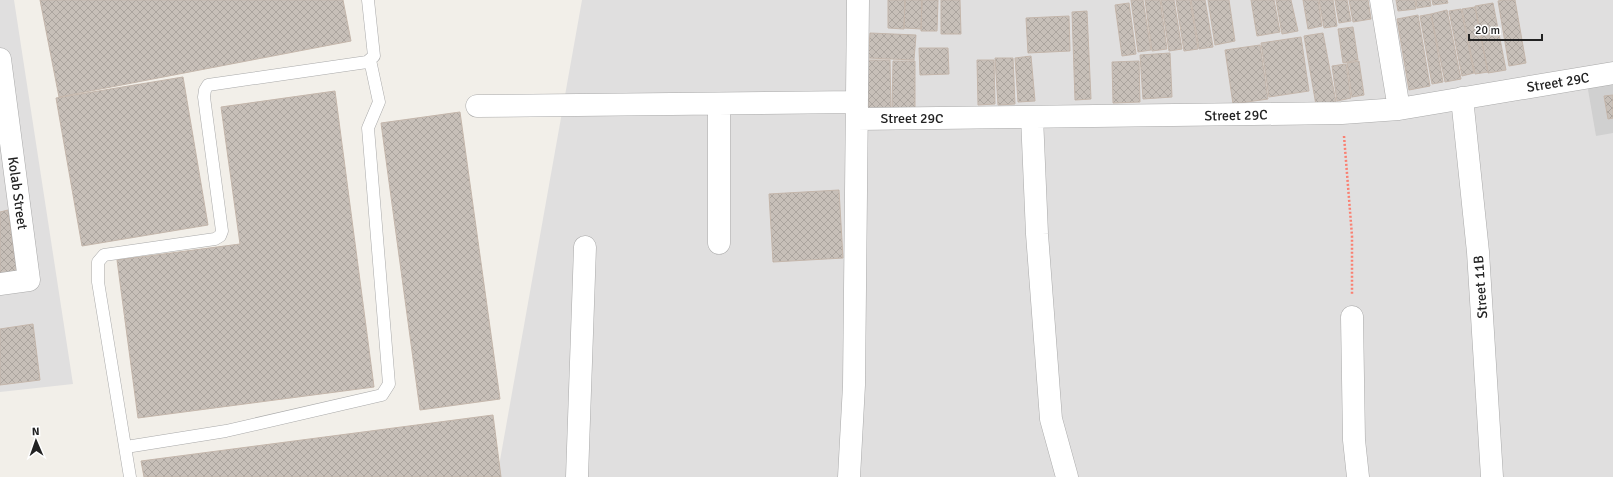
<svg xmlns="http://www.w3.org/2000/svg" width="1613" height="477" font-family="Signika,sans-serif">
	<defs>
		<pattern id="building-cross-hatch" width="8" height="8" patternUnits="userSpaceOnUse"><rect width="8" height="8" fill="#c7bfb8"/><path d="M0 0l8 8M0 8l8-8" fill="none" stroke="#aba49e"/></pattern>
	</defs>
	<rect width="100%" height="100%" fill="#f2efe9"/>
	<path fill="#e0dfdf" d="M0,0H14L73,384L0,392Z
		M582,0H1613V477H497Z"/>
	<path fill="#d0d0d0" d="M1613,80V133L1596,136L1587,84Z"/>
	<path fill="url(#building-cross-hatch)" stroke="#c4b6ab" d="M40,0H343L351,41L59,97Z
		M888,0H905L904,29L888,28Z
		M905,0H922L921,29L904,28Z
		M922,0H938L937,31H921Z
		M941,0H960L961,34H941Z
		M1131,0H1143L1151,50L1138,52Z
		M1145,0H1160L1167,49L1152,51Z
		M1161,0H1174L1182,49L1169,51Z
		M1176,0H1190L1198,49L1184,51Z
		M1191,0H1205L1213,47L1199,49Z
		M1208,0H1229L1235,41L1215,45Z
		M1251,0H1274L1280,32L1257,36Z
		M1276,0H1291L1298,31L1282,34Z
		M1303,0H1318L1322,26L1308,29Z
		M1319,0H1333L1337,26L1324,28Z
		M1335,0H1347L1351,21L1339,23Z
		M1349,0H1368L1371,19L1353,22Z
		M1396,0H1415L1416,9L1398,11Z
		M1416,0H1430L1431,6L1417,8Z
		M1432,0H1447L1448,3L1433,5Z
		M1503,0H1515L1526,63L1509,66L1498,1Z
		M1129,3L1136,54L1122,56L1115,5Z
		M1493,3L1506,70L1488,73L1475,6Z
		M1475,7L1488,72L1475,74L1462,9Z
		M1461,9L1474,73L1462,76L1449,11Z
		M1447,10L1461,79L1445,82L1431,14Z
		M1087,11L1091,99L1075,100L1072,12Z
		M1431,14L1443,82L1432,84L1420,16Z
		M1418,15L1430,86L1409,90L1397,19Z
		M1069,16L1070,51L1028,53L1026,18Z
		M1353,27L1358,60L1343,63L1338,29Z
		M870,33L916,35L914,60L868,58Z
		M1323,33L1336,102L1316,105L1304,36Z
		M1301,37L1309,91L1269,97L1261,43Z
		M1260,45L1268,99L1233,104L1225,50Z
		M919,48H948L949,74L920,75Z
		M1170,53L1172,97L1143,99L1140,55Z
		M1031,56L1035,101L1018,102L1015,58Z
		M995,58H1013L1015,104L998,105Z
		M867,60H890L891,109L868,110Z
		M977,60H994L995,104L978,105Z
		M893,61H915V110H892Z
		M1139,61L1140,102L1113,103L1112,62Z
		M1359,61L1364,95L1352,97L1347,63Z
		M1346,64L1351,98L1337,101L1332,66Z
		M183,77L208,225L82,246L56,98Z
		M335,91L374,387L138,418L117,260L240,244L221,107Z
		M1613,95V118L1608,119L1604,96Z
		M460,112L500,399L420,410L381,123Z
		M839,190L843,258L773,262L769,194Z
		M8,210L17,274L0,276V212Z
		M33,324L40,380L0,385V329Z
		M493,415L501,477H144L141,461Z"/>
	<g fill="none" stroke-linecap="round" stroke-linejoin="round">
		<g stroke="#a9a9a9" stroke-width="13">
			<path id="lane" d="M126,447L226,431L382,395L389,384L368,128L379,102L370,60
				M130,477L98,282V262L104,255L215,239L220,236L222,231L204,97L205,90L208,85L367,62L374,56L368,0"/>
		</g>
		<g stroke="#a9a9a9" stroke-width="23">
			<path id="street" d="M1381,0L1399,109
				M0,59L29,280L0,284
				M1462,98L1478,252L1492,477
				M719,104V243
				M477,106L857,102
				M1032,117L1037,234L1051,419L1067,477
				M857,119L1342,113L1399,109L1613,73
				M1352,317L1354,440L1358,477
				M577,477L585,247
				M849,477L854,385L858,0"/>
		</g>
		<path stroke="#fa8072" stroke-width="2.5" stroke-dasharray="2 2" stroke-linecap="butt" d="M1344,136L1352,236V295"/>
		<use href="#lane" stroke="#fff" stroke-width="12"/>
		<use href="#street" stroke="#fff" stroke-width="22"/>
	</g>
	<g text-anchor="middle" stroke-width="3" stroke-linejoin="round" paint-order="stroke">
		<g font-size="14" fill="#222" stroke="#fff">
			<text transform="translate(1558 82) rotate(-9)" y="5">Street 29C</text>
			<text transform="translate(1236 115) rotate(-1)" y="5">Street 29C</text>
			<text x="912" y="123">Street 29C</text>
			<text transform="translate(18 193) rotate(82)" y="5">Kolab Street</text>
			<text transform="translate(1480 287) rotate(-94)" y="5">Street 11B</text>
		</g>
	</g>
	<g transform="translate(36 441) rotate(358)" stroke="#ffffff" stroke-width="3" paint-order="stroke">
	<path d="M0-3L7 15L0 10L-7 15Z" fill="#222222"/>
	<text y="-6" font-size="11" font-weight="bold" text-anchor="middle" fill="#222222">N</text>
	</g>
	<path d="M1469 34v6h73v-6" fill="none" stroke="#222222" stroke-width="2"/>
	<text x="1475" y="34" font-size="12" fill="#222222" stroke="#ffffff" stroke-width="3" paint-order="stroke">20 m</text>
</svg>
